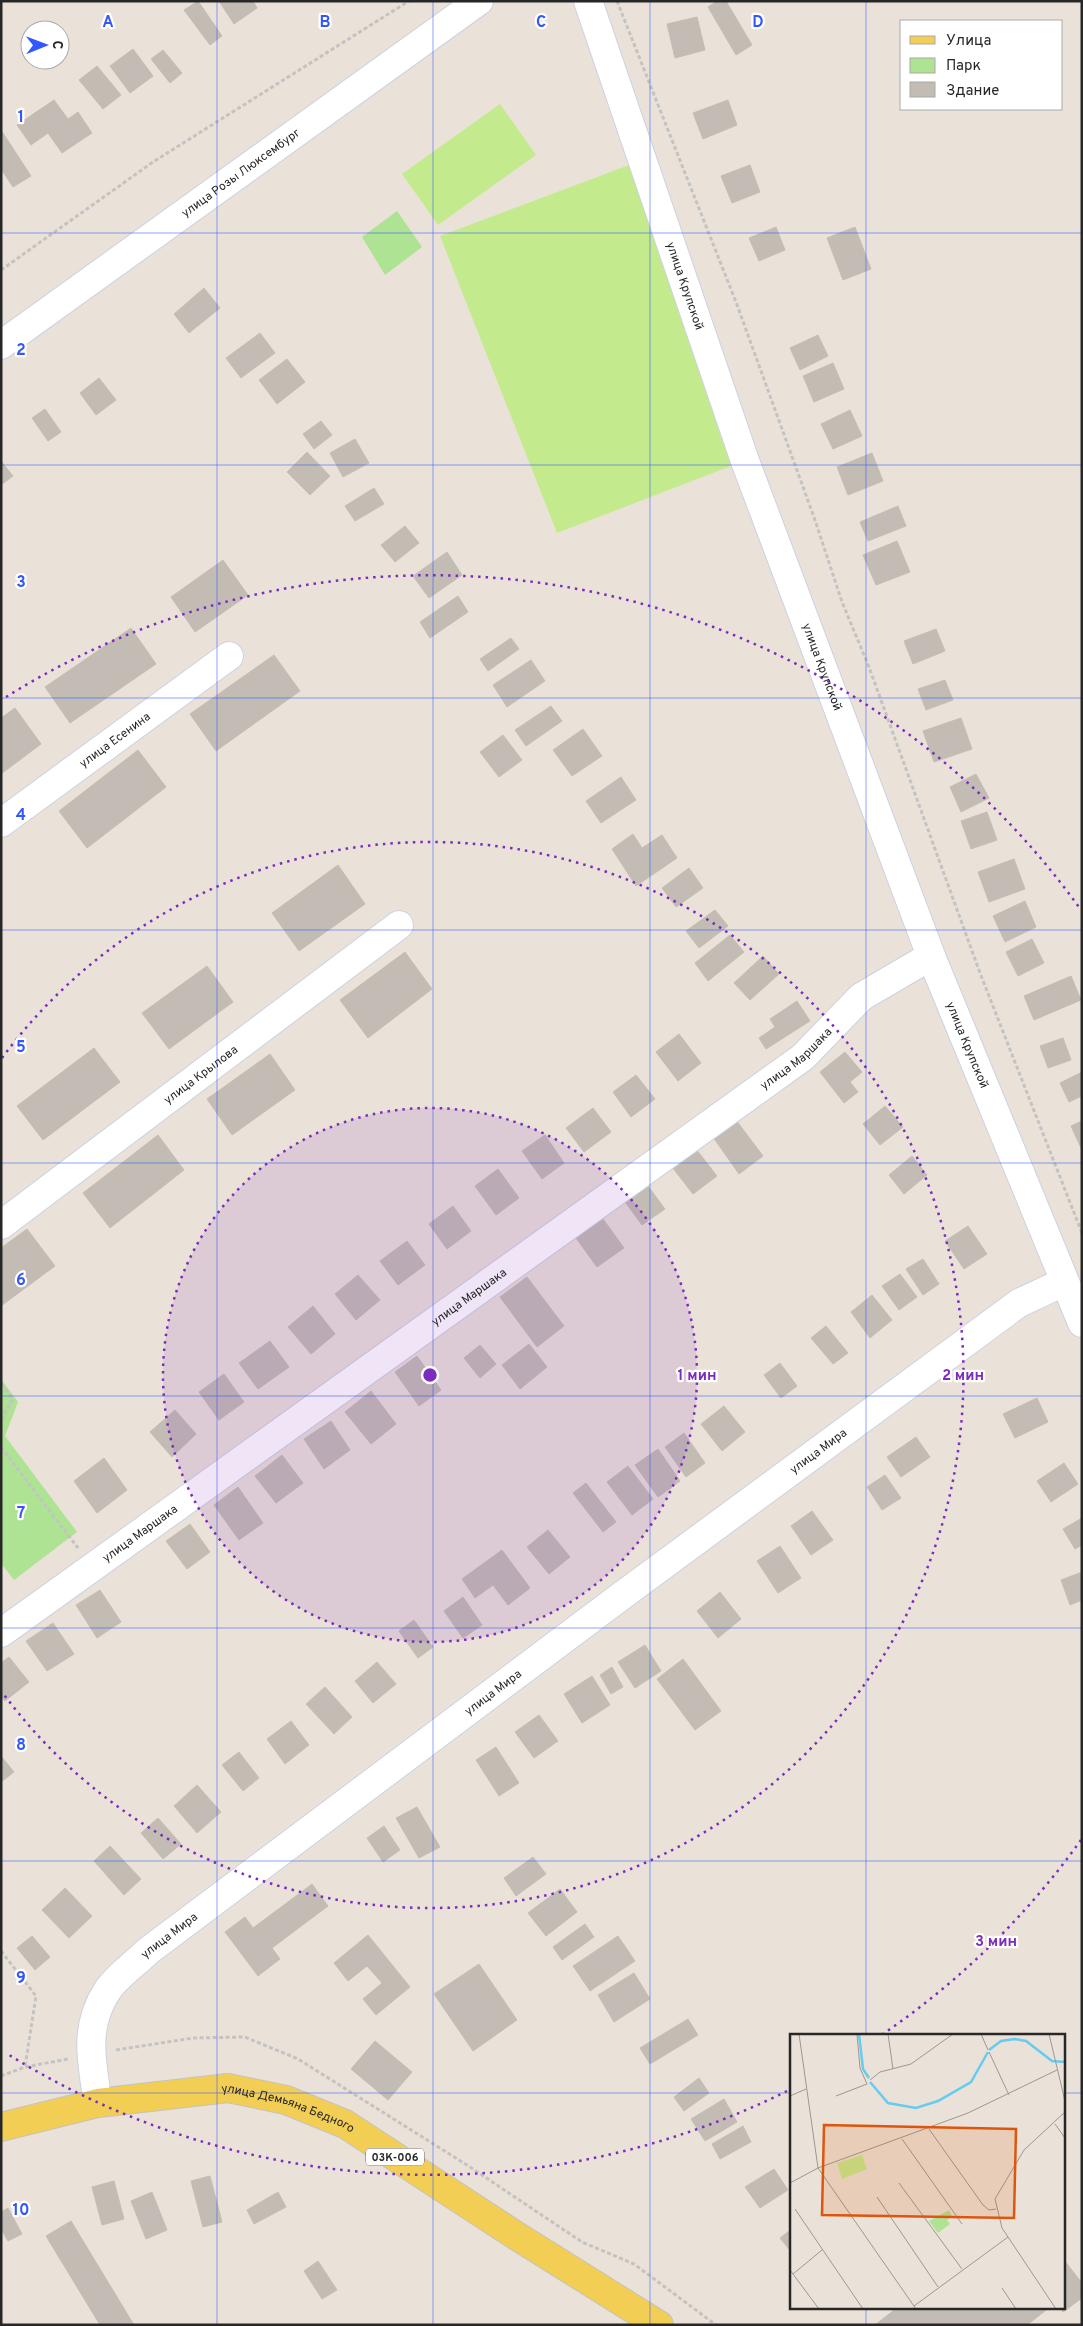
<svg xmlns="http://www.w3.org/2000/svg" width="1083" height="2326" font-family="Overpass,sans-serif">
	<rect width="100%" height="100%" fill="#eae2d8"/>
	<path fill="#ade392" d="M397,211L422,247L385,275L362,237Z
		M1,1379L18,1402L5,1436L77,1532L14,1580L1,1563Z"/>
	<path fill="#c3eb8d" d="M500,104L536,155L438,225L402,174Z
		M629,165L731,466L557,533L440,236Z"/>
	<path fill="#c2bcb5" stroke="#c5beb2" d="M198,1L222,36L210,45L184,10Z
		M219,1H253L257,8L234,24Z
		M717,1H726L752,45L736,55L708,7Z
		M697,17L705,50L675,58L667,24Z
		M133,49L153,76L130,93L110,66Z
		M163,50L182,73L170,83L151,59Z
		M97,66L121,95L103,109L79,80Z
		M54,100L68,119L78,112L92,133L62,153L48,133L31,145L17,125Z
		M728,100L737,125L703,139L693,113Z
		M1,130L31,176L13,187L1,169Z
		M750,165L760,192L732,203L721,176Z
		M776,227L785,250L759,261L749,238Z
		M855,227L871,269L843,280L827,238Z
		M204,288L220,308L189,333L174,314Z
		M260,333L275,353L241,378L226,358Z
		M818,335L828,356L800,370L790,348Z
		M287,359L305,382L277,404L259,380Z
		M833,363L844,389L814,402L803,376Z
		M99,378L116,400L96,415L80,393Z
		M45,409L61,432L48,441L32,418Z
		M850,410L862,436L833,449L821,424Z
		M321,421L332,435L314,449L303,434Z
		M355,439L369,463L343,477L330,453Z
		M307,452L330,476L310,495L287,472Z
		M872,453L883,481L848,495L837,467Z
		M1,461L13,476L1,485Z
		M374,488L384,504L355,521L345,506Z
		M898,506L906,526L868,541L860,522Z
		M405,526L419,543L395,562L381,545Z
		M897,541L910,572L876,585L863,555Z
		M447,552L462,575L429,598L413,576Z
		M223,560L248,595L195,632L171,597Z
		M458,596L468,612L430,638L420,622Z
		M131,628L156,664L70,723L45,687Z
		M936,629L945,651L913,664L904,641Z
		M511,638L519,649L488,671L480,659Z
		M274,655L300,691L216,751L190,714Z
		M531,660L545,681L507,707L493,685Z
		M945,680L953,700L926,710L918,689Z
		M551,706L562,721L526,746L515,730Z
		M15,708L41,744L1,774V718Z
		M961,718L972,749L934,762L923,731Z
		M583,729L602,756L572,776L553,750Z
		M503,735L522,760L499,777L480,752Z
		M138,750L166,787L87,848L59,811Z
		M976,774L989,798L961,812L950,787Z
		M621,777L636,800L601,823L586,801Z
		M987,812L997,840L971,849L961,821Z
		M633,834L642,848L662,835L677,858L636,886L612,849Z
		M1014,859L1025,889L989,902L978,872Z
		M338,865L365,904L299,951L272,913Z
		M689,868L703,888L676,907L662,888Z
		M1025,901L1036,927L1005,942L993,916Z
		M715,910L728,926L699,948L686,931Z
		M730,935L744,952L708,981L695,963Z
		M1032,939L1044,963L1018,976L1006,952Z
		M405,952L432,989L368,1038L340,1000Z
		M763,956L779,974L750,1000L734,983Z
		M207,966L233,1002L169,1049L142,1013Z
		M1071,976L1081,1000L1034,1020L1024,996Z
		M797,1001L810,1021L766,1049L759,1038L775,1027L770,1019Z
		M679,1034L701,1063L678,1081L656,1052Z
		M1063,1038L1071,1060L1048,1068L1040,1046Z
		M94,1048L120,1082L43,1140L17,1106Z
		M845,1052L862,1072L850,1082L858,1092L844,1103L820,1072Z
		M270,1054L295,1090L232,1135L207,1099Z
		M1082,1072V1096L1069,1102L1060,1083Z
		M636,1075L655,1099L631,1117L613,1092Z
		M885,1106L903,1127L880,1145L863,1124Z
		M593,1108L611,1132L584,1152L566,1128Z
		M736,1120L763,1156L739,1174L713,1137Z
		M1082,1121V1148H1081L1071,1126Z
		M158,1135L184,1170L110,1228L83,1193Z
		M545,1135L564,1163L542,1179L522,1151Z
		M696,1149L717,1176L693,1194L672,1167Z
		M912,1156L927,1175L904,1194L889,1175Z
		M498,1169L519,1198L496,1215L475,1186Z
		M648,1186L665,1209L642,1225L625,1202Z
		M453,1206L471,1231L447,1249L429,1224Z
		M603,1219L624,1248L597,1267L576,1238Z
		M968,1226L987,1254L964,1269L945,1241Z
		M27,1229L55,1266L1,1306V1248Z
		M407,1241L425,1265L398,1285L380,1261Z
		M923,1259L939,1284L923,1295L906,1269Z
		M900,1274L917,1297L899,1310L882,1286Z
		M358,1275L380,1300L356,1320L335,1294Z
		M527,1277L564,1326L537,1347L500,1297Z
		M872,1295L892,1320L870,1338L851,1312Z
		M313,1306L335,1334L311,1354L288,1327Z
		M826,1326L848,1353L833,1364L811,1338Z
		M270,1341L289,1367L258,1389L239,1363Z
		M529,1344L547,1367L520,1389L502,1365Z
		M480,1345L496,1364L480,1378L464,1358Z
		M417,1356L441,1390L419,1406L395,1372Z
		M780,1363L797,1386L781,1398L764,1375Z
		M224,1374L244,1402L219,1420L199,1392Z
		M371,1391L396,1424L371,1444L345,1412Z
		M1037,1398L1048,1422L1015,1438L1003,1414Z
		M724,1406L745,1432L722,1451L701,1424Z
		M175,1410L196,1434L172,1457L150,1432Z
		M331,1421L350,1450L324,1469L304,1439Z
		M684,1433L705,1463L686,1477L665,1447Z
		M916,1437L930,1457L901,1477L887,1457Z
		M658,1449L680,1481L658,1497L635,1465Z
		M282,1455L303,1483L276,1503L255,1476Z
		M104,1458L127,1490L97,1513L74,1481Z
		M1064,1463L1078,1484L1051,1502L1037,1481Z
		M628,1466L653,1499L632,1515L607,1482Z
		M885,1475L901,1498L882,1510L867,1487Z
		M586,1483L616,1522L603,1532L573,1493Z
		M238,1487L263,1523L239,1540L214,1505Z
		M812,1511L833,1540L811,1555L791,1526Z
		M1082,1518V1545L1075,1549L1063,1529Z
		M190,1524L210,1552L187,1569L166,1541Z
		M548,1530L570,1557L549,1574L527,1547Z
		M780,1546L801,1578L778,1593L757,1561Z
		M502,1550L530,1588L508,1605L493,1585L475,1598L462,1579Z
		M1082,1572V1600L1070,1605L1061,1580Z
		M100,1590L121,1622L97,1638L76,1605Z
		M720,1592L741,1619L718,1638L697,1611Z
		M463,1597L482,1625L463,1638L444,1611Z
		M414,1620L433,1647L418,1658L399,1631Z
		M53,1623L74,1654L47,1671L26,1641Z
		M645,1645L661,1671L635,1688L618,1662Z
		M9,1657L29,1682L5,1701L1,1696V1663Z
		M683,1659L721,1711L695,1730L657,1679Z
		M377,1662L396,1684L373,1703L355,1681Z
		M612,1667L623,1687L611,1694L600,1675Z
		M592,1676L610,1705L582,1723L564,1694Z
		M325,1687L352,1717L334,1734L306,1704Z
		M539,1715L558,1741L534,1758L515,1732Z
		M291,1721L309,1745L285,1764L267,1739Z
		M496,1747L519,1783L499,1796L476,1760Z
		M239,1752L259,1778L243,1791L222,1765Z
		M1,1756L14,1772L1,1782Z
		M197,1785L221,1812L197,1833L174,1806Z
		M417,1807L440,1847L419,1858L396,1818Z
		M158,1818L181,1844L163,1859L141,1833Z
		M384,1826L400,1850L383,1862L367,1838Z
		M110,1846L141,1879L124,1895L94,1861Z
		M533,1857L546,1874L516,1896L504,1878Z
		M312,1884L328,1906L272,1948L280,1959L258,1976L225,1932L245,1917L253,1928Z
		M65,1888L92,1916L69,1938L42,1910Z
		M560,1889L577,1912L546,1936L528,1913Z
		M585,1924L594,1937L562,1960L553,1947Z
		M368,1935L410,1987L376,2015L363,1999L382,1983L367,1966L348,1981L334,1963Z
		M32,1936L50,1957L35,1970L17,1948Z
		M618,1936L635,1961L590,1991L573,1966Z
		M479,1964L517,2020L473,2051L434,1994Z
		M634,1973L650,1999L614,2022L598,1995Z
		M688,2019L698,2035L650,2064L640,2048Z
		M375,2041L412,2072L388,2100L351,2069Z
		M699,2078L709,2093L684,2111L674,2097Z
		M724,2099L737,2122L705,2141L691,2119Z
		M743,2126L751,2142L720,2159L712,2144Z
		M774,2169L788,2190L760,2208L745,2187Z
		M210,2176L222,2222L203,2227L191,2181Z
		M114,2181L124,2219L102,2225L92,2187Z
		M152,2192L167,2230L146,2239L131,2201Z
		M278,2192L286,2207L254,2224L247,2210Z
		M8,2208L22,2234L8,2241L1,2229V2212Z
		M71,2221L134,2325H100L46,2236Z
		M792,2229V2253L780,2238Z
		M1064,2260L1082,2283V2298L1063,2312L1060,2307H1064Z
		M318,2261L337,2290L322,2299L304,2271Z
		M898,2307H1050L1027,2325H875Z"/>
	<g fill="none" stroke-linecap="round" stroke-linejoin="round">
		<g stroke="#cdd1e1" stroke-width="30">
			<g id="minor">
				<path id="s1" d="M588,1L745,461L931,956L1082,1323"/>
				<path id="s2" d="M1,345L479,1"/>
				<path id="s3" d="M1,823L229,656"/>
				<path id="s4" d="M1,1225L399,925"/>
				<path id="s5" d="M1,1633L803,1057L861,997L931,956"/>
				<path id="s6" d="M98,2103C92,2063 83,2028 107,1991C117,1976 135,1964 148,1951L624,1594L1019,1303L1064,1282"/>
			</g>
		</g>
		<g stroke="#c3c3c3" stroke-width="30">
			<g id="major">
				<path id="s7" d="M1,2127L98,2103L228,2088L286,2100L345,2124L512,2233L659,2325"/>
			</g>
		</g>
		<path stroke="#c3c3c3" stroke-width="3" stroke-dasharray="4 2.5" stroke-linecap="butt" d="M617,1L736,302L815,520L842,602L869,667L980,973L1082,1233
			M1,270L153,162L409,1
			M1,1384L13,1399L1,1420
			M1,1447L78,1548
			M1,1951L36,1996L25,2067
			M116,2050L193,2038L245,2037L298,2059L467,2165L582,2242L634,2264L716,2325
			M1,2076L25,2067L68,2059"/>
		<use href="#minor" stroke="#fff" stroke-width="28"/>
		<use href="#major" stroke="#f3ce54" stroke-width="28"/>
	</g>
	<path fill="none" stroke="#3257fd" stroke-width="1" stroke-opacity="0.55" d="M217,1V2325M433,1V2325M650,1V2325M866,1V2035M1,233H1082M1,465H1082M1,698H1082M1,930H1082M1,1163H1082M1,1396H1082M1,1628H1082M1,1861H1082M1,2093H792M1064,2093H1082M866,2307V2325"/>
	<circle cx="430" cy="1375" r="267" fill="#7b2cbf" fill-opacity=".12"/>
	<g fill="none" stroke="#7b2cbf" stroke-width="2.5" stroke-dasharray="2.5 5">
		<circle cx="430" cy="1375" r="267"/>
		<path d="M2 1058A533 533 0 1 1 2 1692"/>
		<path d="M1081 1840A800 800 0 0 1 883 2034M787 2091A800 800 0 0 1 6 2053M6 697A800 800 0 0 1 1081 910"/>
	</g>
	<g text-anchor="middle" stroke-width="4.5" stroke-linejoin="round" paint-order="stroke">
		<rect fill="#fff" stroke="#686868" stroke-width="1" x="366" y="2148.5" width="58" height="17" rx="4"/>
		<g font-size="11" font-weight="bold" fill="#272727">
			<text x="395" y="2161">03К-006</text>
		</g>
		<g font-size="12" fill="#272727" stroke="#fff">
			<text dy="4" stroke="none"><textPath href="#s2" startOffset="295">улица Розы Люксембург</textPath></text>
			<text dy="4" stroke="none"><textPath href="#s1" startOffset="301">улица Крупской</textPath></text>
			<text dy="4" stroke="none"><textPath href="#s1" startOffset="706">улица Крупской</textPath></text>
			<text dy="4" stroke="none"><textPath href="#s3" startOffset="141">улица Есенина</textPath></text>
			<text dy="4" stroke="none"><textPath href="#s1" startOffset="1111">улица Крупской</textPath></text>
			<text dy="4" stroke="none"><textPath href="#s5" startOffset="981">улица Маршака</textPath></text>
			<text dy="4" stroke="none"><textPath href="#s4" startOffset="250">улица Крылова</textPath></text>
			<text dy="4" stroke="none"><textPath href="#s5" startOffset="576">улица Маршака</textPath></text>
			<text dy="4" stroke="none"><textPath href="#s6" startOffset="1009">улица Мира</textPath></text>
			<text dy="4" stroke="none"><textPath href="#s5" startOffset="171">улица Маршака</textPath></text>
			<text dy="4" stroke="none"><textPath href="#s6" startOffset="604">улица Мира</textPath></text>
			<text dy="4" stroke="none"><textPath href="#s6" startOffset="199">улица Мира</textPath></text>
			<text dy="4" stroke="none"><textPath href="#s7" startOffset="294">улица Демьяна Бедного</textPath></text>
		</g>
	</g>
	<g transform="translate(790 2034)">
		<rect width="275" height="275" fill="#eae2d8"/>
		<path d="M159,176L162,182L157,186L160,190L148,199L139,187Z" fill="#ade392"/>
		<path d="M72,121L77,135L52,145L47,129Z" fill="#c3eb8d"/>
		<path fill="none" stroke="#67cbf0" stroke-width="2.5" d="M69,0L73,35L79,44M199,16L211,7L225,5L236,7L262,27L275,28M80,48L98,69L126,74L148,67L181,48L198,18"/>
		<path fill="none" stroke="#9c9791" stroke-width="1" d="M9,0L28,134L126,275M98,0L103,35M191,0L198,16M259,0L275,67M199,18L219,61M80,46L90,38L121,30L163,0M0,62L16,55M46,62L77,50L70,34L67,0M265,90L275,104M139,95L193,171L199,176L206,175M112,105L172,190M0,149L28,134L178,79L267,36M109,149L172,235M87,163L148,253M5,175L73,275M0,236L29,275M3,240L32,216M212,254L226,275M124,272L218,203M266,275L212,194L205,165L234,116L275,78"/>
		<path fill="#de560d" fill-opacity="0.15" stroke="#de560d" stroke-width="2.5" d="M34,91L226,95L224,184L32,181Z"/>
		<rect width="275" height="275" fill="none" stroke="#272727" stroke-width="2.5"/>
	</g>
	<g font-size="16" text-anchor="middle" font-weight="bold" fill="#3257fd" stroke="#fff" stroke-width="4.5" stroke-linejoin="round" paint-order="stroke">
		<text x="108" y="27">A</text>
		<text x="325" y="27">B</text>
		<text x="541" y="27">C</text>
		<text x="758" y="27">D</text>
		<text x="21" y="122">1</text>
		<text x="21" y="355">2</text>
		<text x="21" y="587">3</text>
		<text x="21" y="820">4</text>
		<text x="21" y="1052">5</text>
		<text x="21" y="1285">6</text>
		<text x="21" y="1518">7</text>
		<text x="21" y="1750">8</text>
		<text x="21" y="1983">9</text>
		<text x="21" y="2215">10</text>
	</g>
	<circle cx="430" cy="1375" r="8" fill="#7b2cbf" stroke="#fff" stroke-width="2.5"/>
	<g font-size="15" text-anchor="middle" font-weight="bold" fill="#7b2cbf" stroke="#fff" stroke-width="4.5" stroke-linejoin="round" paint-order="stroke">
		<text x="697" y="1380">1 мин</text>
		<text x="963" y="1380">2 мин</text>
		<text x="996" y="1946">3 мин</text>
	</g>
	<rect width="1083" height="2326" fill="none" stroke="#272727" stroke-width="5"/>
	<rect x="900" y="20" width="162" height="90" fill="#ffffff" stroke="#a9a9a9"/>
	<rect x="910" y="36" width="25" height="8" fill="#f3ce54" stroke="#a9a9a9"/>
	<text x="946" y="45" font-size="15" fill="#272727">Улица</text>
	<rect x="910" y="58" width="25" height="15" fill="#ade392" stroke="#a9a9a9"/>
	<text x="946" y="70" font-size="15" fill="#272727">Парк</text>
	<rect x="910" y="82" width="25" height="15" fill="#c2bcb5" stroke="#a9a9a9"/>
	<text x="946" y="95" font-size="15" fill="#272727">Здание</text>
	<g transform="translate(45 45) rotate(89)"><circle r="24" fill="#ffffff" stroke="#a9a9a9"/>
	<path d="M0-4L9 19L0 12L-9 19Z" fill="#3257fd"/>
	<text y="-8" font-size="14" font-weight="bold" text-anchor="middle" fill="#272727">С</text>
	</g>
</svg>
